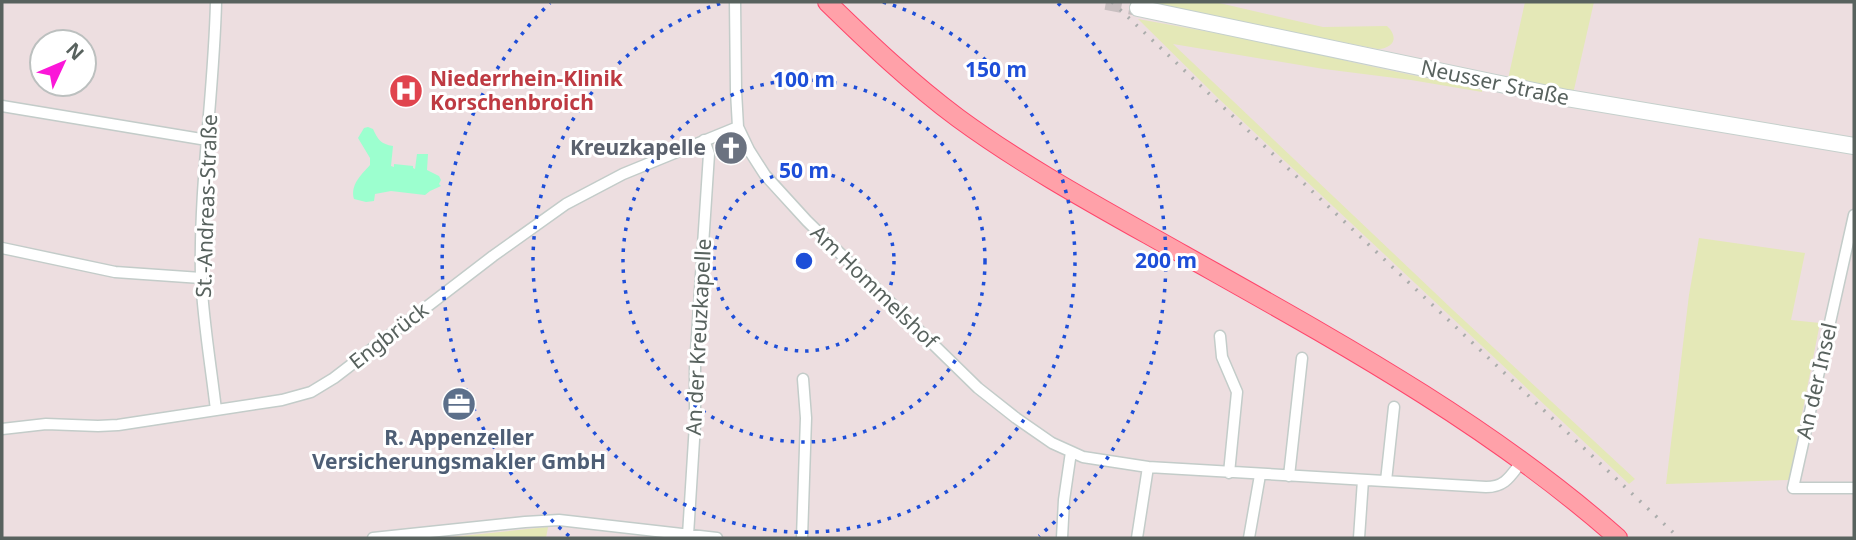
<svg xmlns="http://www.w3.org/2000/svg" width="1856" height="540" font-family="'Noto Sans',sans-serif">
	<rect width="100%" height="100%" fill="#eddee0"/>
	<path fill="#e4e8b7" d="M1134,2H1215L1323,27L1387,26C1399,37 1394,48 1378,49Z
		M1525,2H1594L1573,94L1508,79Z
		M1138,19L1298,48L1351,62L1482,90V92L1411,80L1324,69L1173,44L1453,310L1635,479L1629,484L1219,99Z
		M1699,238L1805,253L1791,320L1820,323L1789,480L1666,484L1689,295Z
		M548,527L546,538H440H441Z"/>
	<path fill="#9cffcf" d="M368,127L373,129C378,140 381,144 393,146L391,166L394,167V164L413,166V168L415,169L417,154H428L427,170L439,176L441,180L439,184L441,186L430,191L425,195L391,191L375,194L374,201L366,202L354,199C350,185 361,175 370,165V158L358,138L364,128Z"/>
	<g fill="none" stroke-linecap="round" stroke-linejoin="round">
		<path stroke="#c8bfc0" stroke-width="16" stroke-dasharray="16 8" stroke-linecap="butt" d="M1106,2L1138,8"/>
		<g stroke="#c3ccc9" stroke-width="13">
			<path id="street" d="M735,2L736,91L738,127L749,150L765,175L807,221L978,388L1016,418L1052,443L1083,457L1148,467L1486,487C1506,487 1511,475 1522,461
				M2,106L207,140
				M1854,215L1793,488H1854
				M2,248L115,272L201,278
				M1220,336L1222,357L1237,392L1229,473
				M216,410C211,366 203,321 201,276C199,184 214,93 216,2
				M2,429L46,424L98,426L118,425L282,400L311,392L334,378L493,256L566,204L623,174L738,127
				M1289,476L1302,358
				M1386,481L1394,407
				M688,535L695,424V367L709,154L704,140
				M373,538L525,522L559,520L717,538
				M802,538L806,418L803,379
				M1062,538L1064,500L1071,452
				M1137,538L1148,467
				M1249,538L1260,475
				M1359,538L1363,480"/>
		</g>
		<g stroke="#c5d0cc" stroke-width="18">
			<path id="secondary" d="M1138,8L1567,98L1854,146"/>
		</g>
		<g stroke="#ff456b" stroke-width="20">
			<path id="primary" d="M827,2C869,43 911,83 958,118C1029,170 1108,212 1184,255C1335,340 1488,423 1618,538"/>
		</g>
		<use href="#street" stroke="#fff" stroke-width="10"/>
		<use href="#secondary" stroke="#fff" stroke-width="16"/>
		<use href="#primary" stroke="#ffa1a9" stroke-width="18"/>
		<path stroke="#abadac" stroke-width="3.5" stroke-dasharray="2 9" stroke-linecap="butt" d="M1112,2L1679,538"/>
	</g>
	<g fill="none" stroke="#1d4ed8" stroke-width="3.5" stroke-dasharray="3.5 7">
		<circle cx="804" cy="261" r="90"/>
		<circle cx="804" cy="261" r="181"/>
		<path d="M883 2A271 271 0 1 1 725 2"/>
		<path d="M569 536A362 362 0 0 1 550 3M1058 3A362 362 0 0 1 1039 536"/>
	</g>
	<defs>
		<g id="hospital-disc" transform="scale(1.75)"><circle r="9.5" fill="#e0444e" stroke="#fff"/><path d="M-5-5h3v3.5h4V-5h3V5h-3V1.5h-4V5h-3Z" fill="#fff"/></g>
		<g id="church-disc" transform="scale(1.75)"><circle r="9.5" fill="#6b7280" stroke="#fff"/><path d="M-1.2-6h2.4v3.5h3.3v2.4h-3.3V6h-2.4V-.1h-3.3v-2.4h3.3Z" fill="#fff"/></g>
		<g id="office-disc" transform="scale(1.75)"><circle r="9.5" fill="#5c6f8a" stroke="#fff"/><path d="M-6-3h4V-5.5h4V-3h4V5H-6ZM-1-4.5V-3h2v-1.5ZM-6 0V1H6V0Z" fill="#fff"/></g>
	</defs>
	<g fill-rule="evenodd">
		<use href="#hospital-disc" x="406" y="91"/>
		<use href="#church-disc" x="731" y="148"/>
		<use href="#office-disc" x="459" y="404"/>
	</g>
	<g text-anchor="middle" stroke-width="6" stroke-linejoin="round" paint-order="stroke">
		<g font-size="21" font-weight="bold" fill="#be3a42" stroke="#fff" text-anchor="start">
			<text x="430" y="86">Niederrhein-Klinik<tspan x="430" dy="24">Korschenbroich</tspan></text>
		</g>
		<g font-size="21" fill="#58625e" stroke="#fff">
			<text transform="translate(1495 83) rotate(12)" y="7">Neusser Straße</text>
			<text transform="translate(207 206) rotate(-88)" y="7">St.-Andreas-Straße</text>
			<text transform="translate(874 287) rotate(44)" y="7">Am Hommelshof</text>
			<text transform="translate(389 336) rotate(-38)" y="7">Engbrück</text>
			<text transform="translate(699 337) rotate(-87)" y="7">An der Kreuzkapelle</text>
			<text transform="translate(1817 381) rotate(-77)" y="7">An der Insel</text>
		</g>
		<g font-size="21" font-weight="bold" fill="#5b616d" stroke="#fff" text-anchor="end">
			<text x="706" y="155">Kreuzkapelle</text>
		</g>
		<g font-size="21" font-weight="bold" fill="#4e5e75" stroke="#fff">
			<text x="459" y="445">R. Appenzeller<tspan x="459" dy="24">Versicherungsmakler GmbH</tspan></text>
		</g>
	</g>
	<circle cx="804" cy="261" r="10" fill="#1d4ed8" stroke="#fff" stroke-width="3.5"/>
	<g font-size="21" text-anchor="middle" font-weight="bold" fill="#1d4ed8" stroke="#fff" stroke-width="6" stroke-linejoin="round" paint-order="stroke">
		<text x="996" y="77">150 m</text>
		<text x="804" y="87">100 m</text>
		<text x="804" y="178">50 m</text>
		<text x="1166" y="268">200 m</text>
	</g>
	<rect width="1856" height="540" fill="none" stroke="#58625e" stroke-width="7"/>
	<g transform="translate(63 63) rotate(46)"><circle r="33" fill="#ffffff" stroke="#bcc0bf" stroke-width="2"/>
	<path d="M0-5L12 26L0 18L-12 26Z" fill="#fb16d8"/>
	<text y="-10" font-size="19" font-weight="bold" text-anchor="middle" fill="#58625e">N</text>
	</g>
</svg>
